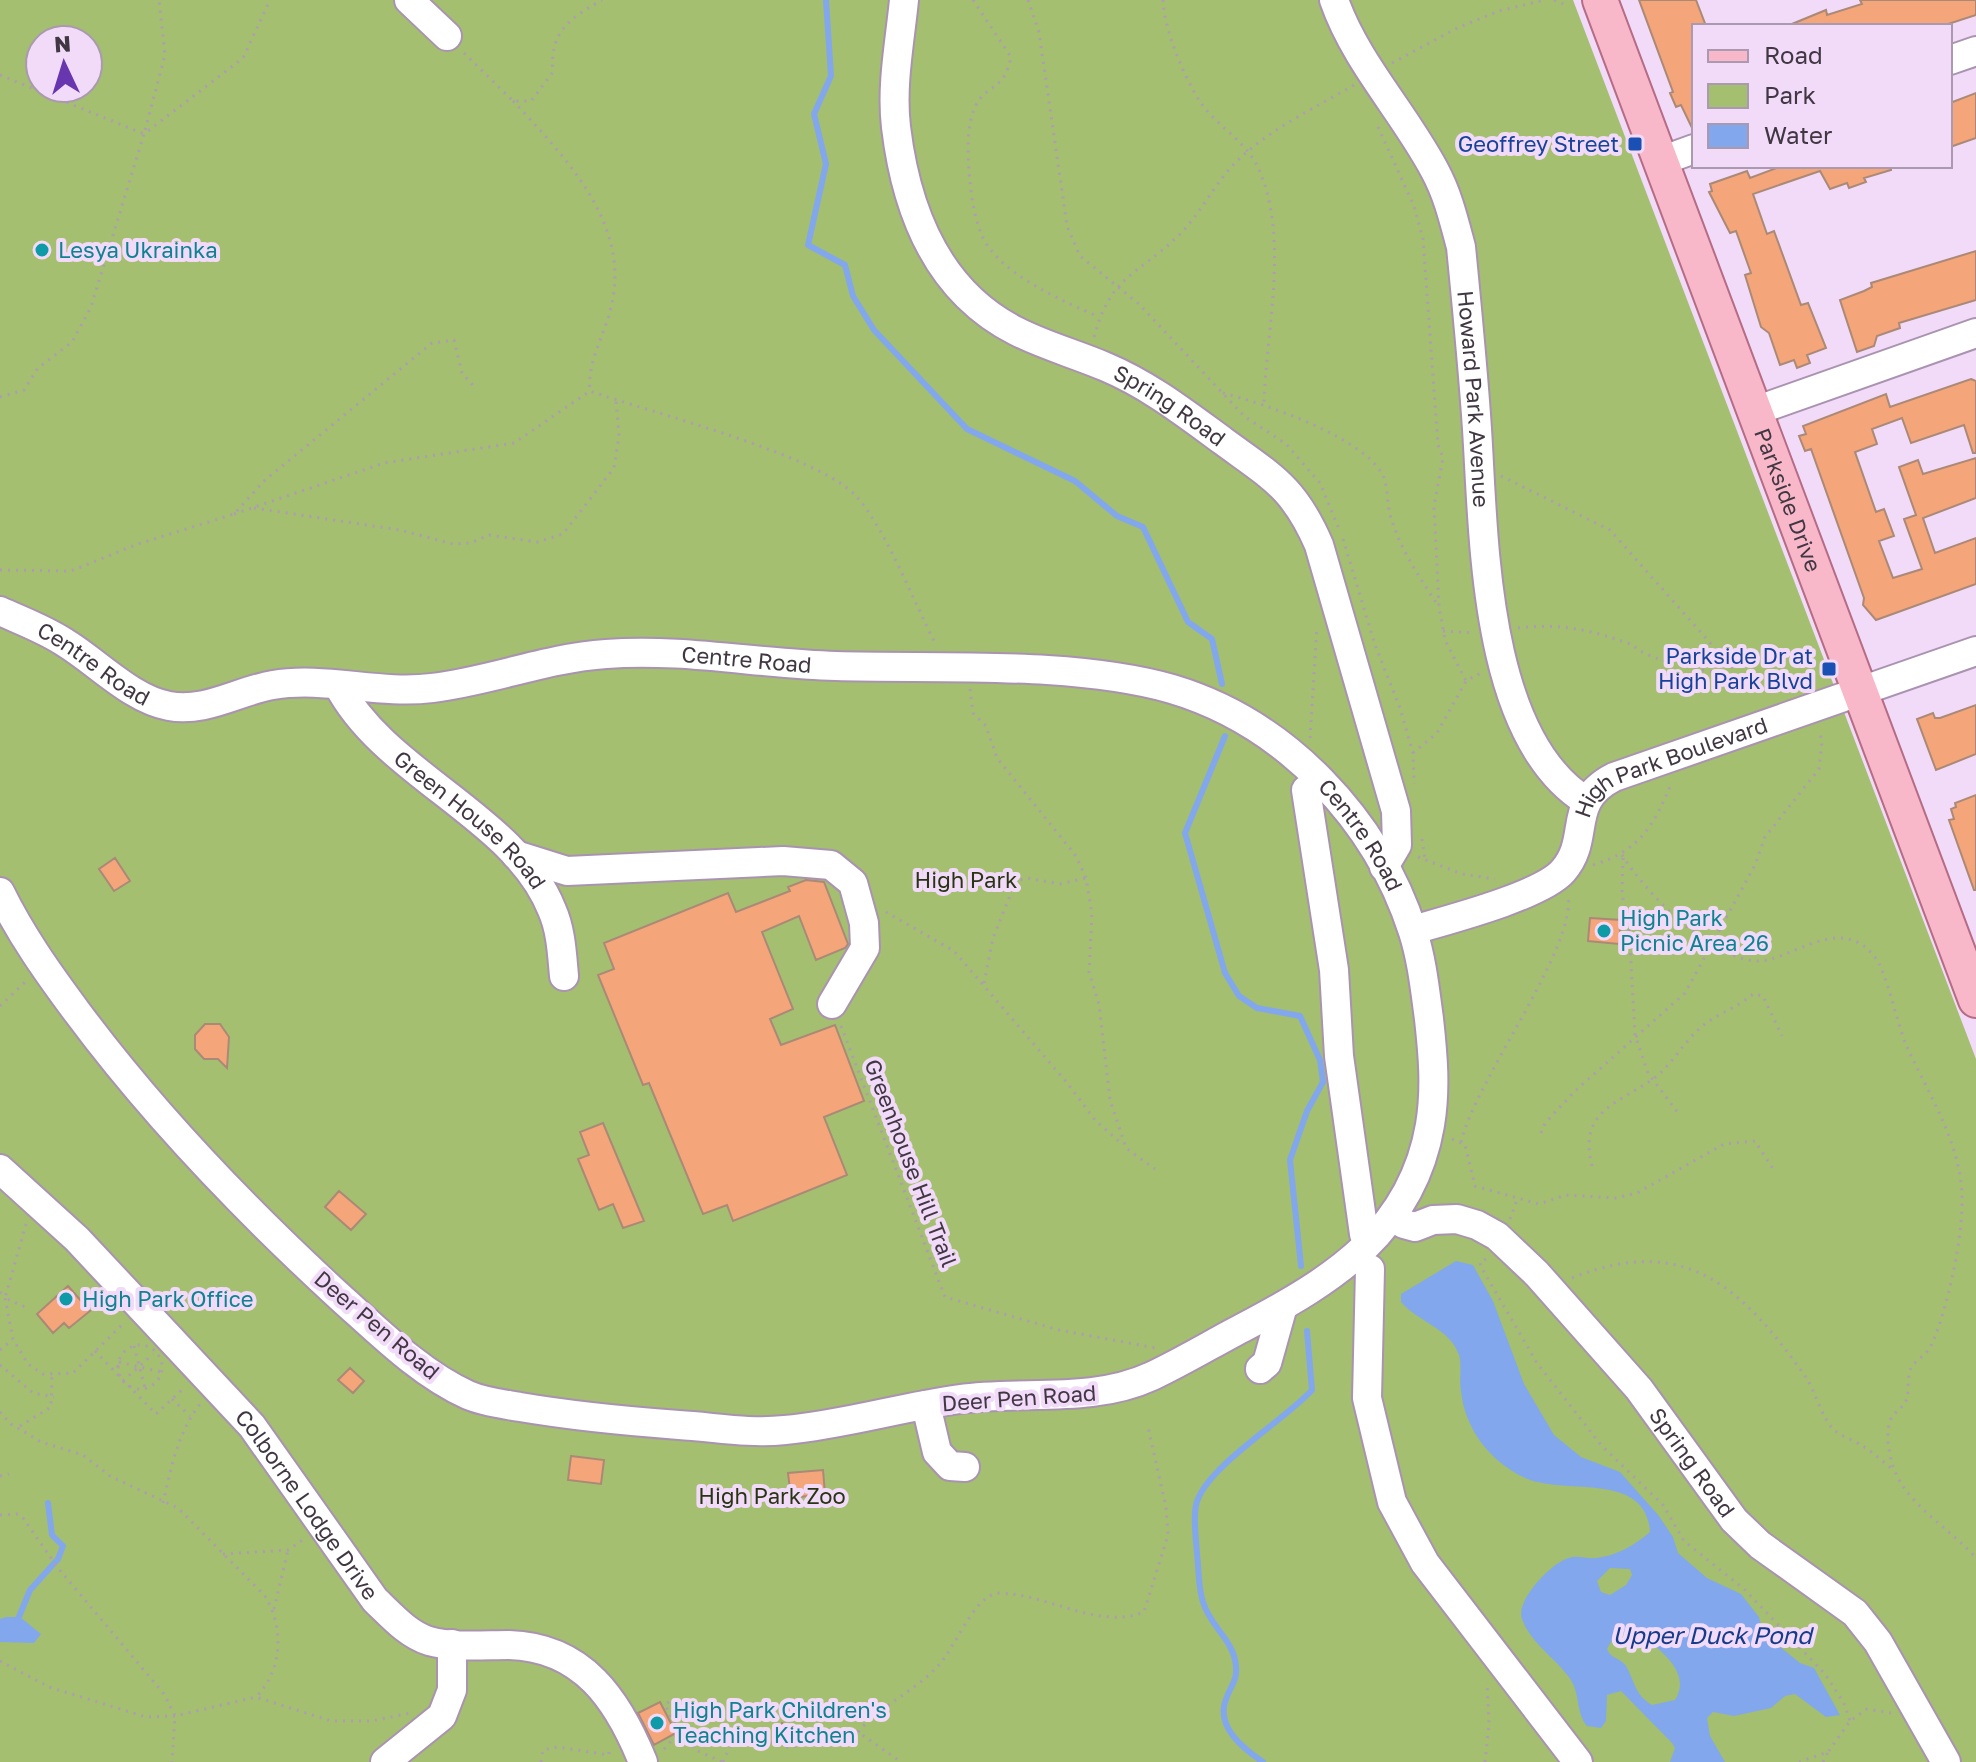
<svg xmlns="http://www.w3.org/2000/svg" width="1976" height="1762" font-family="'Golos Text',sans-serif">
	<rect width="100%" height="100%" fill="#f2daf9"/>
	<path fill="#a4bf70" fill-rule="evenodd" d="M0,0H1573L1976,1059V1762H0ZM40,40H88V88H40Z"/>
	<path fill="#82a7ed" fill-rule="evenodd" d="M1456,1261L1473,1265L1493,1301L1524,1384L1554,1435L1581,1457L1620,1472L1659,1516L1673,1537L1678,1553L1707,1578L1741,1594L1759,1617L1763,1633L1800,1663L1814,1668L1840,1715L1826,1717L1795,1694L1785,1696L1771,1708L1734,1716L1713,1712L1707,1718L1710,1736L1725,1762H1670L1675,1748L1672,1743L1621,1691L1607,1695L1606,1721L1601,1728L1587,1726C1575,1712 1581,1691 1568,1676C1554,1657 1530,1642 1522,1619C1515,1601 1550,1565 1566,1559C1576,1554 1585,1559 1596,1558C1616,1556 1635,1545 1650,1532C1646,1469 1562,1497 1523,1477C1489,1460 1465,1429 1461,1391C1459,1380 1462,1365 1459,1355C1450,1328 1418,1322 1401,1302V1294ZM1610,1568L1630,1569L1632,1575L1626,1585L1610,1595L1601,1592L1597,1581ZM1631,1631C1654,1643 1694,1671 1675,1700L1652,1705C1635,1695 1635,1682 1626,1666C1621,1658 1611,1659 1607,1649L1613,1638Z
		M6,1617H20L41,1634L34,1643L0,1642V1619Z"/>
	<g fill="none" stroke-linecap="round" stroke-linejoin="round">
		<path stroke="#82a7ed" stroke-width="6" d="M826,0L831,76L814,114L826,164L808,245L845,265L853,296L874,330L967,429L1075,481L1117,516L1143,527L1188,622L1212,639L1222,684
			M1225,736L1185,833L1225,973L1239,996L1257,1008L1300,1016L1320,1060L1323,1082L1307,1111L1290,1160L1301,1266
			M16,1624L30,1590L58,1559L63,1546L52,1535L48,1503
			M1263,1762C1244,1749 1215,1727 1226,1699C1232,1683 1239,1679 1235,1660C1231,1639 1209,1624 1203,1602C1198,1587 1199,1569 1197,1554C1196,1539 1193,1519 1196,1505C1204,1468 1284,1421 1312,1390L1307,1331"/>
	</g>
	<path fill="#f4a57a" stroke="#ab8977" stroke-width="2" d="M1639,0H1696L1706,26H1694V132L1681,105L1676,107L1670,93L1673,92Z
		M1860,0H1976V15L1942,26H1787L1826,10L1827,15L1862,4Z
		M1976,93V138L1950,147V103Z
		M1782,166H1891V170L1864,178L1866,182L1849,188L1847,183L1830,189L1820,171L1753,194L1767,234L1774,231L1801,305L1808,303L1826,348L1807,355L1810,363L1797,368L1794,360L1780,365L1769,333L1761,327L1745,275L1751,273L1736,231L1730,233L1709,192L1712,191L1710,184L1747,171L1750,178Z
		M1976,251V300L1899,323L1900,328L1877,336L1874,346L1857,352L1840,300L1864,291L1872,287L1871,283Z
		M1971,379L1976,381V453H1973L1964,425L1911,443L1902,418L1872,429L1877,444L1855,452L1876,512L1884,509L1894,536L1879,541L1893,578L1922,569L1904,519L1916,515L1899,467L1918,460L1923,474L1976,458V498L1923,518L1935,553L1976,538V584L1876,620L1863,605L1864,598L1811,449L1805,451L1799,436L1806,434L1803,426L1886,394L1890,407Z
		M1976,705V754L1936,770L1917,719L1933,713L1935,718H1940Z
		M1976,795V890H1974L1949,820L1954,819L1951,809L1956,807L1955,803Z
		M115,858L130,881L114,891L99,869Z
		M806,880L824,882L848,944L845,948L816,960L799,916L762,932L793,1009L770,1019L781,1045L835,1025L864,1101L824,1117L847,1175L733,1221L727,1205L703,1214L649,1083L643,1085L598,975L614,969L604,943L728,893L736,912L790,891L788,887Z
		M1590,918L1621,920L1619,944L1588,941Z
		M205,1024H220L229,1037L227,1068L218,1059H204L195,1049V1035Z
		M603,1123L644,1221L623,1228L613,1204L599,1210L578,1159L589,1155L580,1132Z
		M339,1191L366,1214L351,1230L325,1207Z
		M68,1286L90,1311L69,1328L64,1323L53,1333L37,1314Z
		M350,1368L364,1381L353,1393L338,1380Z
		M571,1456L604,1460L601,1484L568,1480Z
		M823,1470L825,1494L791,1498L788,1473Z
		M660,1702L676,1733L654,1745L638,1713Z
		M782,1723L803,1732L797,1745L776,1736Z"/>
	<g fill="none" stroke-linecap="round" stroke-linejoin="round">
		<g stroke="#aa93b0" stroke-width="32">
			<g id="minor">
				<path d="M409,0L447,36"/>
				<path id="s1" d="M904,0C900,41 891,85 896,127C906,210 937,291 1016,331C1045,346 1076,354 1106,367C1149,385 1186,414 1223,441C1272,477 1294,487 1319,545L1396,811L1397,845L1384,867"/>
				<path id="s2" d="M1334,0C1356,63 1404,112 1435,171C1448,195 1454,221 1461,247C1467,308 1473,368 1477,429C1484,536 1483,737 1586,801"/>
				<path d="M1950,60L1976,51"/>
				<path d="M1661,161L1694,149"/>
				<path d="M1755,411L1976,333"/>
				<path id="s3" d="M0,611C22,621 44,629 64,642C97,662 131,699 169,706C205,713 238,691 273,685C325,676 379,695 432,688C491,681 546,658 606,654C682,648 760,664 836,666C940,669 1074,661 1172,689C1286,723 1377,820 1413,932C1422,960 1425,990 1429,1019C1433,1055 1436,1089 1430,1125C1412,1231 1333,1280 1246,1326C1215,1342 1184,1361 1152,1376C1091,1404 1024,1390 960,1399C901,1407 843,1425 785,1430C749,1434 714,1427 679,1425C625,1421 573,1416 520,1407C503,1404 484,1402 468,1395C421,1374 379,1332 341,1298C245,1210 155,1117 77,1012C48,973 21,935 0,892"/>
				<path id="s4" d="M338,685C385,775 516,817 552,910C561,930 562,954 564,976"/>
				<path d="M1306,790L1334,970L1339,1056L1364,1234"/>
				<path d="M516,855L567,871L783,861L831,865L853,883L864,923L865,948L832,1004"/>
				<path id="s5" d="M1413,930C1447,920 1541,896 1563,871C1592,838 1565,802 1614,777L1976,651"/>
				<path id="s6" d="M0,1169L77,1239L252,1426L375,1600C391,1615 407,1634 429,1641C454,1648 483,1645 509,1645C583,1647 618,1700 643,1762"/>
				<path id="s7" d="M1404,1224L1415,1227L1433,1220L1457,1219L1477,1225L1497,1236L1537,1274L1639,1389L1734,1520L1760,1545L1855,1613L1878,1642L1946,1762"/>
				<path d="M1370,1269L1367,1398L1392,1502L1425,1563L1578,1762"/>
				<path d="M1260,1369L1267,1363L1283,1306"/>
				<path d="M926,1405L937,1452L950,1466L965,1467"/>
				<path d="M385,1762L442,1716L452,1690V1644"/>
			</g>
		</g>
		<g stroke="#b56c84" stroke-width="38">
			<g id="major">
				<path id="s8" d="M1600,0L1976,1000"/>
			</g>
		</g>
		<path stroke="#af9cb4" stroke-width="3" stroke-dasharray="2 6" stroke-linecap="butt" d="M973,0L1011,57C1004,91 988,83 976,105C966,126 968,150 969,172C971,192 973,213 981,233C996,273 1063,301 1099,317
			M1028,0L1039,32L1067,226L1080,256L1139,304L1244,416L1286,444L1320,483L1339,529
			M1163,0C1164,31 1188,89 1208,112C1227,133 1249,145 1260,172C1289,241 1266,331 1264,403
			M1554,0L1568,6
			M464,53L513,101H531L553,72C549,32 570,18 602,0
			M1392,63L1459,27L1499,11L1544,0
			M0,75L144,134L165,55L159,0
			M513,101C563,155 630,222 612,303C606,334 587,359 590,391
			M1378,127L1414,206L1423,239L1438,445L1443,458L1434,506L1439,607L1445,640L1466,681
			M1094,337C1111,275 1135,277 1177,237C1199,216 1212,188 1233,165C1267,130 1313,109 1354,85
			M1223,393C1262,403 1368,438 1384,478C1388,489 1387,503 1390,514C1399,548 1420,578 1439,607
			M0,397L24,390L38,368L72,342L91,307L144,134L243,58L270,0
			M1501,476L1610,530L1736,672
			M254,508L400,530L453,544L470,543L489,535L538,542L563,534L614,468L619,436L616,400
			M234,514L384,463L514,443L590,391C651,413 818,454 857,497C886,530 914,602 935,643
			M1343,539L1375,645L1400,708L1413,753L1414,784
			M0,570L71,571L138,544L234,514L264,481L432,343L454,340L462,373L475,388
			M1518,628C1561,623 1592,630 1633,645C1655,670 1780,682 1815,681
			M1443,631L1475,633
			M970,689L973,713L986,726L997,758L1076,856L1086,878L1092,914L1089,972L1099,1004L1110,1100L1126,1148L1155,1169
			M1310,738L1317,626
			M1413,753L1437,733L1466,681L1481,673
			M1422,839L1425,859
			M1622,855C1645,892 1709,958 1756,961C1788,963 1839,912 1874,956C1887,971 1897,1025 1907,1047C1928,1093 1959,1140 1962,1193C1964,1234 1948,1308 1931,1346C1927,1355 1916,1359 1911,1368C1907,1376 1909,1389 1907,1398C1905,1406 1897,1410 1892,1417C1884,1430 1889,1455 1894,1469C1907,1505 1952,1530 1976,1558
			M1418,857L1462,874L1495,879
			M1623,858L1622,894L1629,927L1635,1035L1648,1073L1678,1113
			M1593,865C1640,851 1654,825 1672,782
			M886,912L954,951L1068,1084L1095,1120L1123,1145
			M984,983L993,938L1016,881L1027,878L1060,884L1086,878
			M0,1006L25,982
			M841,1026L945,1297L1059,1330L1156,1348
			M1541,1133L1545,1123L1575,1091L1685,993L1755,865L1765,837L1819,769L1822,741L1819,730
			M1452,1139L1465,1145L1475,1186L1539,1204L1566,1195L1616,1198L1637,1193L1724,1144L1755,1141L1773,1169
			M1461,1142C1476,1079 1577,947 1568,895
			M1592,1166C1578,1111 1617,1104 1653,1079C1671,1066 1683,1043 1700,1028C1716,1014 1737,1008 1753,994L1763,996L1782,1036
			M1510,1219L1517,1200
			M26,1224L5,1298L27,1308
			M1486,1259L1480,1262L1481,1267L1537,1363L1601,1445L1663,1505L1684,1541L1744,1589L1825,1674L1844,1703L1850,1721
			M1572,1278C1686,1232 1743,1289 1805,1376C1816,1392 1821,1417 1834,1430C1841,1436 1853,1440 1861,1445C1873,1452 1884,1463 1895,1471
			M0,1292L5,1298L13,1339L28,1364L43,1374L73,1373L124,1323
			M118 1367a22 22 0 1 1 44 0a22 22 0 1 1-44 0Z
			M134,1346L145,1388
			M0,1350L12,1340
			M95,1351L156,1414L185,1387
			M119,1362L161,1372
			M0,1365L33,1393L54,1397
			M123,1381L153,1354
			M172,1399L190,1416
			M0,1412L11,1424L41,1442L83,1455L110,1476L178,1508L265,1596C284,1627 283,1670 256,1697
			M20,1426L51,1407L52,1374
			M0,1476L9,1474
			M163,1503C171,1468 178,1431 201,1403
			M0,1515L18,1514L23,1518L58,1568L164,1694L175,1716L172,1762
			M223,1554L288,1550L304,1539
			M274,1609L288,1550
			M0,1661L49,1687L146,1717L175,1716L256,1697L331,1721H372L410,1713
			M858,1732C881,1705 914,1692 938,1666C955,1648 972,1601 994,1594C999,1592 1007,1594 1012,1594C1054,1599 1103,1629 1144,1612L1168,1535L1166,1507L1148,1427
			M678,1733L692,1736L694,1749L722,1762
			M664,1749L679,1732L665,1705L671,1700
			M541,1762L543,1750L558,1747L609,1755V1746
			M723,1762L734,1738H758L790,1748L837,1733L858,1732L901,1762
			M1485,1762L1489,1724L1487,1682
			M1799,1762L1828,1752L1850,1721L1867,1709L1891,1713
			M1823,1762L1828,1752"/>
		<use href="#minor" stroke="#fff" stroke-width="28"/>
		<use href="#major" stroke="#f8b8ca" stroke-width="34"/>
	</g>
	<g fill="#1a4fb4" stroke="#f2daf9" stroke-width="3">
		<rect x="1627" y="136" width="16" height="16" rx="4"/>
		<rect x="1821" y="661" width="16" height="16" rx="4"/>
	</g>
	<g fill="#0f9aa8" stroke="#f2daf9" stroke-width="3">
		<circle cx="42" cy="250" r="8"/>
		<circle cx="1604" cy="931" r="8"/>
		<circle cx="66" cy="1299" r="8"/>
		<circle cx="657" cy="1723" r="8"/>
	</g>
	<g text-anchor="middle" stroke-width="8" stroke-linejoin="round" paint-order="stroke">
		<g font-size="22" fill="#164399" stroke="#f2daf9" text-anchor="end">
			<text x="1619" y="152">Geoffrey Street</text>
			<text x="1813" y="664">Parkside Dr at<tspan x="1813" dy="25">High Park Blvd</tspan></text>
		</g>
		<g font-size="22" fill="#0d838f" stroke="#f2daf9" text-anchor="start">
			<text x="58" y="258">Lesya Ukrainka</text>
			<text x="1620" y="926">High Park<tspan x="1620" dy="25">Picnic Area 26</tspan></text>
			<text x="82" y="1307">High Park Office</text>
			<text x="673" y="1718">High Park Children's<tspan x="673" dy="25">Teaching Kitchen</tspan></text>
		</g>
		<g font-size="22" fill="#413743" stroke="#f2daf9">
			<text dy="8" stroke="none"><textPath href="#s2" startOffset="432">Howard Park Avenue</textPath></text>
			<text dy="8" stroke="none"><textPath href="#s1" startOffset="546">Spring Road</textPath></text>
			<text dy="8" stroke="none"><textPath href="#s8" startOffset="534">Parkside Drive</textPath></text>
			<text dy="8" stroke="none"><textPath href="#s3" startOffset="780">Centre Road</textPath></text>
			<text dy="8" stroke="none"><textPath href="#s3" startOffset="108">Centre Road</textPath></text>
			<text dy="8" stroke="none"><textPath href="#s5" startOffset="328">High Park Boulevard</textPath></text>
			<text dy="8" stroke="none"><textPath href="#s4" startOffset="190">Green House Road</textPath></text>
			<text dy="8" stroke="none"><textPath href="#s3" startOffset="1452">Centre Road</textPath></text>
			<text transform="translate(911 1163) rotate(69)" y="8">Greenhouse Hill Trail</text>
			<text transform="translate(377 1325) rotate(40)" y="8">Deer Pen Road</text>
			<text transform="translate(1019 1398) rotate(-4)" y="8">Deer Pen Road</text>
			<text dy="8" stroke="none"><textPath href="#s7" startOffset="398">Spring Road</textPath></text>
			<text dy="8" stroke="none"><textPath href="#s6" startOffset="456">Colborne Lodge Drive</textPath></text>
		</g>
		<g font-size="22" fill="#293412" stroke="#f2daf9">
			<text x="966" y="888">High Park</text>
			<text x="772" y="1504">High Park Zoo</text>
		</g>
		<g font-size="24" font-style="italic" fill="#153b8b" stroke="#f2daf9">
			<text x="1712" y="1644">Upper Duck Pond</text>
		</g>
	</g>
	<rect x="1692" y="24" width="260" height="144" fill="#f2daf9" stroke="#ab99b0" stroke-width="2"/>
	<rect x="1708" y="50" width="40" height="12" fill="#f8b8ca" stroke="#ab99b0" stroke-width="2"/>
	<text x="1764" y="64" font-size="24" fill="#413743">Road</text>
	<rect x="1708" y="84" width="40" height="24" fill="#a4bf70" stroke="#ab99b0" stroke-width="2"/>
	<text x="1764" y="104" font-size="24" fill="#413743">Park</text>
	<rect x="1708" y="124" width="40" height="24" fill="#82a7ed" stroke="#ab99b0" stroke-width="2"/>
	<text x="1764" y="144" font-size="24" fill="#413743">Water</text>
	<g transform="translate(64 64) rotate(356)"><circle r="38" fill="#f2daf9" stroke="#ab99b0" stroke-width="2"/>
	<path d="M0-6L14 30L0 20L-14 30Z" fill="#6837af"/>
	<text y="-12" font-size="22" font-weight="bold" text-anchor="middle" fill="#413743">N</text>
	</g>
</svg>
